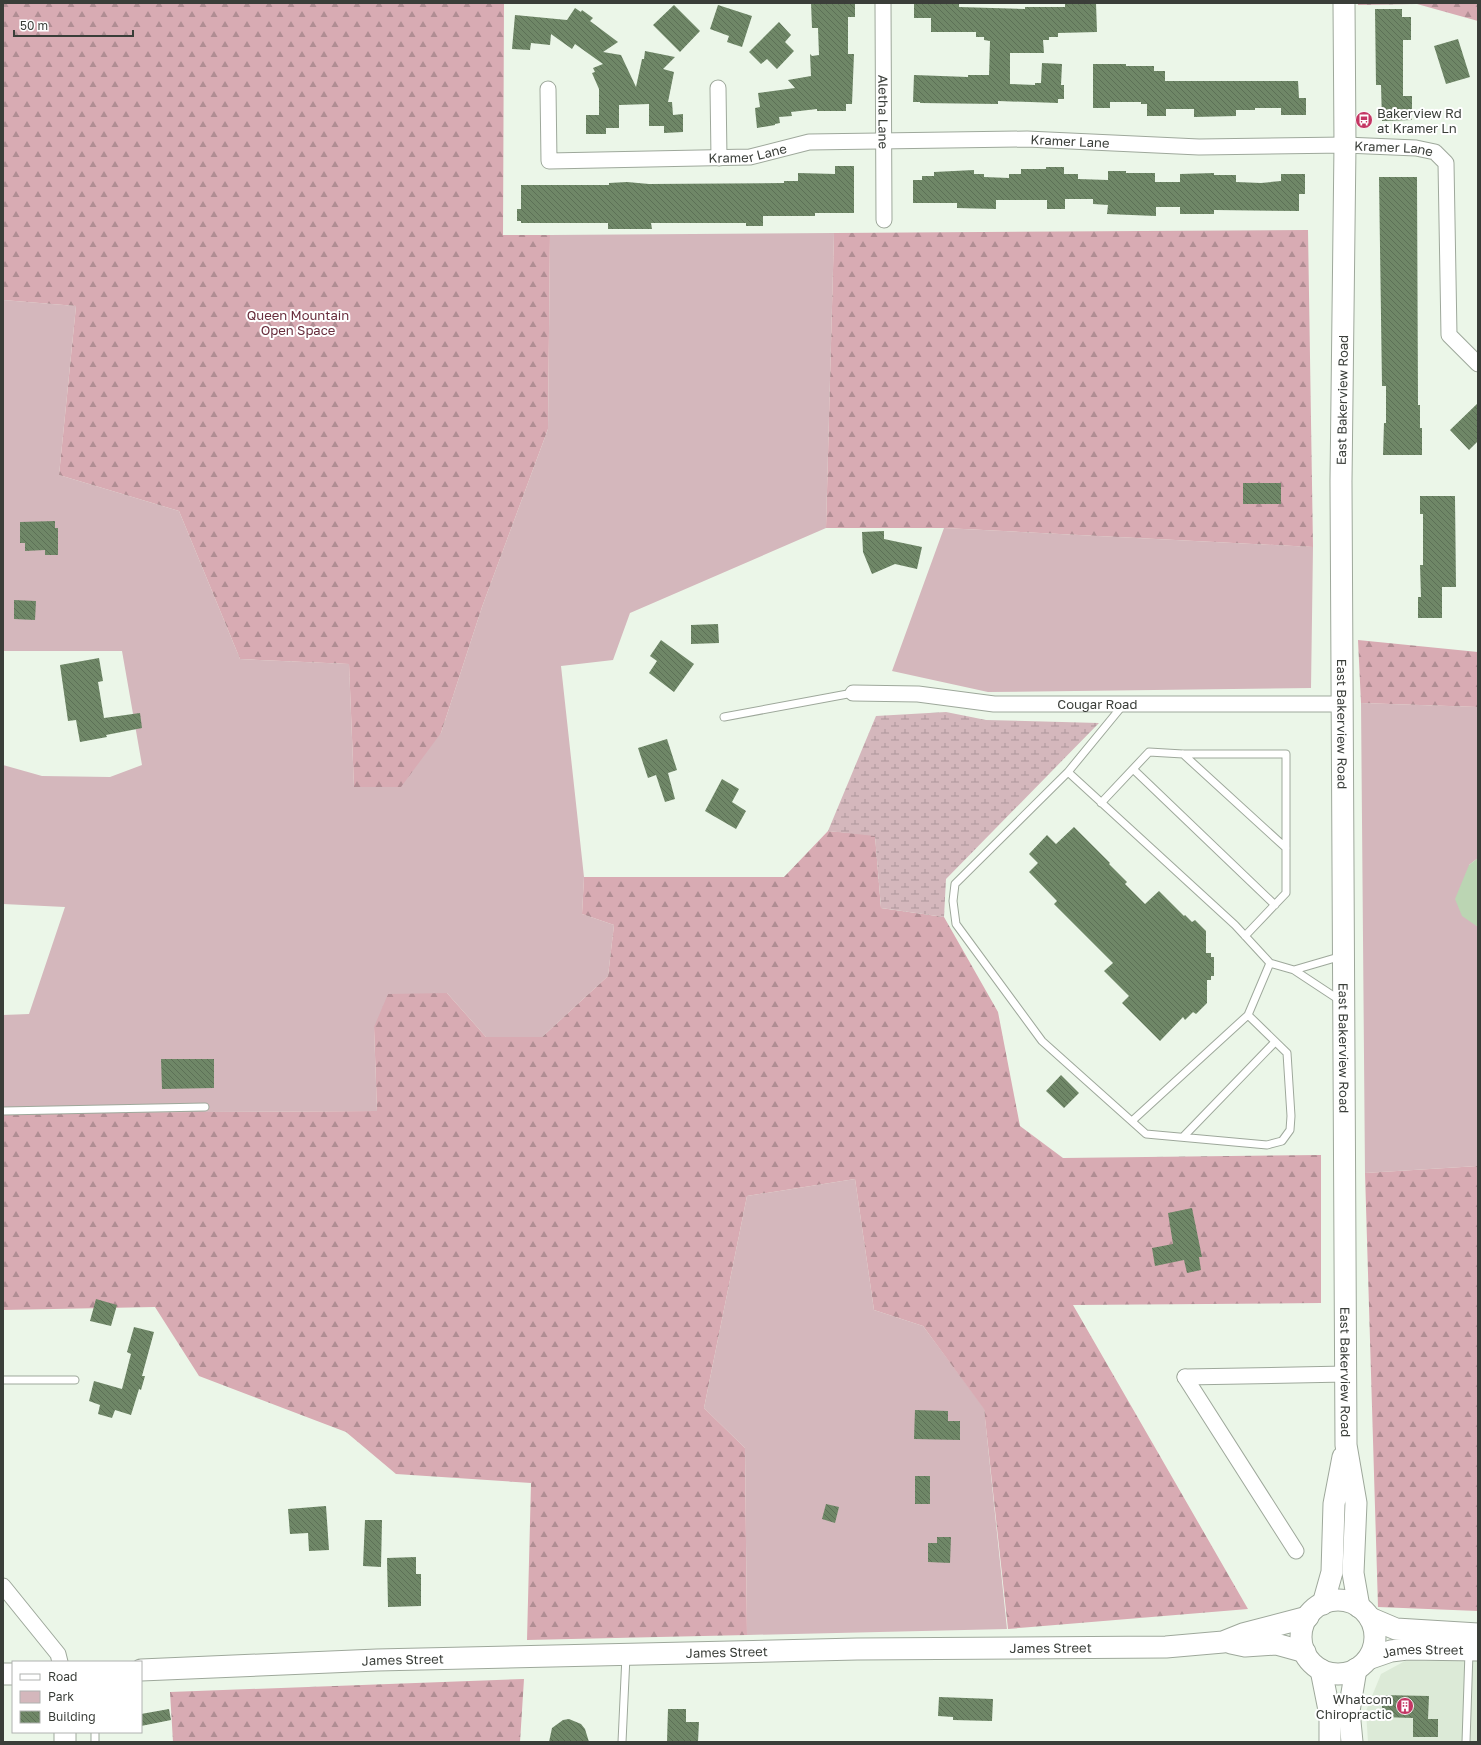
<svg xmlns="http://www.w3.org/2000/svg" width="1481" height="1745" font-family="'Golos Text',sans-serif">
	<defs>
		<pattern id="forest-firs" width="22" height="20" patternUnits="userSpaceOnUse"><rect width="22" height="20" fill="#d8abb3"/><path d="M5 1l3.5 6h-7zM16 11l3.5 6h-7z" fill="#b08d93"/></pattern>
		<pattern id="wetland-marsh" width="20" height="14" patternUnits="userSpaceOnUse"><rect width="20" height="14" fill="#d4b7bc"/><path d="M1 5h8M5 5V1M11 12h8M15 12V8" fill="none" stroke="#ad969a"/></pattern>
		<pattern id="building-back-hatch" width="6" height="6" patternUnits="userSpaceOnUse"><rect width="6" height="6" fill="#6f8767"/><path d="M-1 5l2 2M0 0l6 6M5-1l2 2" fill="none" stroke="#5c7056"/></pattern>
	</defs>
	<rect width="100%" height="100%" fill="#ebf6e8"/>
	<path fill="#dcead7" d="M1405,1661H1478V1742H1368L1366,1711L1381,1674Z"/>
	<path fill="#d4b7bc" d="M834,233L826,528L630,613L613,660L561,666L584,877L582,914L614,925L608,976L542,1037H486L447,993L374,1027L377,1111L3,1113V1015L29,1014L65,907L3,904V765L42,776L110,777L142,765L122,651H3V300L76,306L59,475L179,511L240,659L349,664L354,787L441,733L482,607L548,429L550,235Z
		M944,528L1313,547L1311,688L988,692L892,671Z
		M1361,703L1478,707V858L1469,865L1475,924L1478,927V1166L1365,1173Z
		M855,1179L874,1310L923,1326L984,1408L1007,1629L747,1635L745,1448L704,1408L747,1196Z"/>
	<path fill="url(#forest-firs)" d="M3,3H504L503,235H550L548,429L482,607L441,733L401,787H354L349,664L240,659L179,511L59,475L76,306L3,300Z
		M1358,3H1478V21L1417,4L1358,5Z
		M1308,230L1313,547L944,528H826L834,233Z
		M1358,640L1478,652V707L1361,703Z
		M828,831L875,835L881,908L944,917L998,1012L1020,1126L1063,1158L1321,1155V1303L1073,1305L1248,1609L1008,1629L984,1409L923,1326L874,1310L855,1179L747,1196L704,1408L745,1448L747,1635L527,1640L531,1483L396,1474L346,1432L199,1376L155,1307L3,1310V1113L377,1111L374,1027L388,994L447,993L486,1037H542L608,976L614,925L582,914L584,877H784Z
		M1478,1166V1611L1378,1607L1365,1173Z
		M524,1679L520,1742H173L170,1692Z"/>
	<path fill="url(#wetland-marsh)" d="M946,712L986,720L1099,723L946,879L944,917L881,908L875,836L828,831L876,716Z"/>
	<path fill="#bbd5b3" d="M1478,858V927L1462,916L1455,899L1469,865Z"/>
	<path fill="url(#building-back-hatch)" d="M811,3H855V17H848V54H854L852,104H846V111H817V109L791,112L792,116L779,117L780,123L775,124V125L757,128L755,108L760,107L758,93L795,88L788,80L811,76L810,54L812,56L819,55L818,28H812Z
		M914,3H959V7L1025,9V7H1065V3H1096L1097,32L1058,33V37H1049V40H1043L1044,53H1010V84L1035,85V83H1041L1042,63L1062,64L1061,85H1064V99H1058V103L998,101V104L920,103V102H913L914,75L968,77V75H989L990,41L984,40V37H976V32H931V18H914Z
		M674,5L700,31L680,52L653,25Z
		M718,5L752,16L742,47L727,42L729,36L710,29Z
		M575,8L581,12L582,10L593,18L590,21L618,42L603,52L621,55L636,87L642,59H644L645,51L675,57L663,69L674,72L668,102H672L673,115L683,114V132L664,133V126H649V104L619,105V128H606V134H586V115H599V89L592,73L595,72L593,68L603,64L575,44L572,49L551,34L550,45L531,43L530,50L512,49L515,15L567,20Z
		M1375,9H1402V17H1411V40H1403V96H1412V120L1382,121L1381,85H1376Z
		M779,22L791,35L785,42L794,51L777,69L767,59L761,64L749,52Z
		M1458,39L1470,77L1446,84L1434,46Z
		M1093,64H1126V66H1154V71H1165V81H1298L1299,98H1306V115H1281V108H1255V110H1236V116L1194,117V109H1166V116H1147V104H1141V102H1110V108H1093Z
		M835,166H854V213H815V216H763V226H746V223H651L652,229H608V223H521V221H517V209H521V185H609V183L627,182L649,184L784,183V181H798V173L835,174Z
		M1046,167H1064V174H1078V179L1108,180V171H1126V173H1155V182H1180V174L1214,173V175H1236V182L1261,183L1281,181V174H1305V194H1299V211L1214,210V214H1180V207H1156V216L1107,214L1108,205L1093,204V199H1065V209H1047V200H996V209L957,208V203H913V180H922V176H934V172L974,170V174H984V177L1009,178V174H1021V169H1046Z
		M1379,177H1417L1418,405H1420V428H1422V455H1383L1384,423H1386V386H1382Z
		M1478,403V441L1469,450L1450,430Z
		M1243,483H1281V504H1243Z
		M1420,496H1455L1456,587H1442V618H1418V597H1421L1420,565H1423V514H1420Z
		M55,521V528H58V555H45V550L25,551V543H20V522Z
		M884,531V539L922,547L917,569L895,564L872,574L863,552L862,532Z
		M14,600L36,601L35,620L14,619Z
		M718,624L719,643L691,644V625Z
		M661,640L694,664L674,692L649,673L657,661L650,656Z
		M99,658L103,681L98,682L104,718L140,713L142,728L106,735L107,737L80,742L76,720L68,721L60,665Z
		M667,739L677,770L668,773L675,799L665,802L656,775L648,778L638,748Z
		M722,779L739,789L732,802L746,811L736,829L705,811Z
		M1074,827L1110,863L1109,864L1127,882L1125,884L1145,904L1159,891L1184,916L1185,915L1192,922L1195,920L1206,931V953H1211V957H1214V976H1211V980H1207V1003L1196,1014L1193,1012L1185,1020L1183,1017L1160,1041L1122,1003L1129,996L1104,971L1113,963L1054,904L1057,901L1029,872L1038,863L1029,854L1047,835L1056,844Z
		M161,1059H214V1088L162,1089Z
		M1061,1075L1079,1093L1064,1108L1046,1091Z
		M1192,1208L1202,1257H1199L1201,1270L1187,1273L1184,1260L1155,1266L1152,1248L1173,1244L1168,1213Z
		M96,1299L117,1305L111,1326L90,1321Z
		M134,1327L154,1332L142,1376H145L141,1390L139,1389L131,1415L115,1410L112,1418L98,1414L100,1405L89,1401L94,1381L122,1389L131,1354L127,1352Z
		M915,1410L948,1411V1421H960V1440L914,1439Z
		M915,1476H930V1504H915Z
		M826,1504L839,1507L835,1523L822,1519Z
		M326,1506L329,1550L309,1551L308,1533L290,1534L288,1509Z
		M365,1520H382L381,1567L363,1566Z
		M937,1537H951L950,1563L928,1562V1543H937Z
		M416,1557V1574H421V1606L388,1607L387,1558Z
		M1382,1695L1429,1696L1428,1719H1438V1737H1413V1718L1382,1717Z
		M939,1697L993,1699L992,1721L953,1720V1717L938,1716Z
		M169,1709L171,1720L141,1726V1714Z
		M668,1709H686V1722H699L698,1742H667Z
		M569,1719L581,1724L585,1729L589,1742H549L552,1728L563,1720Z"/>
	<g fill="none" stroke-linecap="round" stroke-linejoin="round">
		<g stroke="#9ea89b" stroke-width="9">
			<path id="lane" d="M1123,705L1068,772L1235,925L1270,963L1294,970
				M724,717L853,693
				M1183,754L1286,848
				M1133,769L1275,905
				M1068,772L955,884L953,901L956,924L1042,1041L1146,1134L1267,1145L1282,1141L1290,1130L1291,1116L1287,1053L1248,1015L1270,963
				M1101,803L1149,752L1183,754H1286V893L1245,936
				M1341,1001L1294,970L1342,956
				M3,1111L205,1107
				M1132,1121L1248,1015
				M1183,1137L1275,1042
				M3,1380H75
				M95,1732V1742
				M622,1742L626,1656
				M1466,1742L1469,1652"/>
		</g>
		<g stroke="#9ea89b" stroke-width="17">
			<g id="street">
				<path id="s1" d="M883,3L884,220"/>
				<path d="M718,88L719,158"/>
				<path id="s2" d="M548,89L549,161L750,157L809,142L1027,139L1199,147L1345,145L1416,148L1435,152L1446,163L1449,335L1478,364"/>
				<path id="s3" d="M853,693L918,694L994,704H1342"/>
				<path d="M1185,1377L1296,1551"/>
				<path d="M1185,1377L1346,1374"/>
				<path d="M3,1586L58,1654L60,1662"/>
			</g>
		</g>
		<g stroke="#9ea89b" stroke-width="23">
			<g id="secondary">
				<path id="s4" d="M1344,3L1345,145L1341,481L1346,1445L1356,1503L1353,1573L1359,1607"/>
				<circle cx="1338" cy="1637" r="37"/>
				<path d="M1323,1604L1332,1572L1334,1504L1343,1457"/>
				<path d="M1370,1618L1396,1629L1478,1634"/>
				<path d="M1231,1643L1245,1646L1276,1644L1305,1652"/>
				<path id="s5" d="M1368,1659L1391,1651L1407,1649L1478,1650"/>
				<path id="s6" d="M141,1670L377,1660L857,1649L1166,1647L1223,1642L1243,1634L1308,1617"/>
				<path d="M1321,1670L1330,1715V1742"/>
				<path d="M3,1674H13"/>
				<path d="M65,1742V1732"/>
				<path d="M1352,1742L1349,1711L1356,1669"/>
			</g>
		</g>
		<use href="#lane" stroke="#fff" stroke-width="7"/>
		<use href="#street" stroke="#fff" stroke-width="15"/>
		<use href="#secondary" stroke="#fff" stroke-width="21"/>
	</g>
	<defs>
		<g id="bus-disc" transform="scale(0.9)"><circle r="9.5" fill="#c43663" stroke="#fff"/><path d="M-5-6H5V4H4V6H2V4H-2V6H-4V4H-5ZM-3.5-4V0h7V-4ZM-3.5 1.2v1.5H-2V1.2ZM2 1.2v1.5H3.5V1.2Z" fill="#fff"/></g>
		<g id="building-disc" transform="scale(0.9)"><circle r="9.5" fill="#c43663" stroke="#fff"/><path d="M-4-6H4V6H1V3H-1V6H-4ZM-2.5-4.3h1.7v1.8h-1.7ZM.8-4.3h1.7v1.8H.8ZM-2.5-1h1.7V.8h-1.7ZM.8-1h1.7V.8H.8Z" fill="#fff"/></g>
	</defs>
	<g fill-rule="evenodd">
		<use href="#bus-disc" x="1364" y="120"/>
		<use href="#building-disc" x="1405" y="1706"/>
	</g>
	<g text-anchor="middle" stroke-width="4" stroke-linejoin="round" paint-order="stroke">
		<g font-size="13" fill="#3a3e39" stroke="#fff">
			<text dy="5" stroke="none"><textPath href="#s1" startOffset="109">Aletha Lane</textPath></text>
			<text dy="5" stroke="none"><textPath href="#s2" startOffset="595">Kramer Lane</textPath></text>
			<text dy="5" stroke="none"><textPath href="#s2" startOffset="919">Kramer Lane</textPath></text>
			<text dy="5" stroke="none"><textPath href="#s2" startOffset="271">Kramer Lane</textPath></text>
			<text transform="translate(1342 400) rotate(-89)" y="5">East Bakerview Road</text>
			<text dy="5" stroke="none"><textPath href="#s3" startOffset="245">Cougar Road</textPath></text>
			<text dy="5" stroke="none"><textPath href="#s4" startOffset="721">East Bakerview Road</textPath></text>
			<text dy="5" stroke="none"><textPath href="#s4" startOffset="1045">East Bakerview Road</textPath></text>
			<text dy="5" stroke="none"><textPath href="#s4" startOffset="1369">East Bakerview Road</textPath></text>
			<text dy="5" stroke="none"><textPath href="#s6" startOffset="910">James Street</textPath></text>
			<text dy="5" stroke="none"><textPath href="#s6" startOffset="586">James Street</textPath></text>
			<text dy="5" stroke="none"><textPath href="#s5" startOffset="56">James Street</textPath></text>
			<text dy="5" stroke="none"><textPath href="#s6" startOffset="262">James Street</textPath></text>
		</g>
		<g font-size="13" fill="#3a3e39" stroke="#fff" text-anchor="start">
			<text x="1377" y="118">Bakerview Rd<tspan x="1377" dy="15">at Kramer Ln</tspan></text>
			<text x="1392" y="1704" text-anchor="end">Whatcom<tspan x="1392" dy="15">Chiropractic</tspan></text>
		</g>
		<g font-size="13" fill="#682e3d" stroke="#fff">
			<text x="298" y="320">Queen Mountain<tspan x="298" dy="15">Open Space</tspan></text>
		</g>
	</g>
	<rect width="1481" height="1745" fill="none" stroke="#3a3e39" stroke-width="8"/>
	<rect x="12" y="1661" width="130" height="72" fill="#ffffff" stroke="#b0b2b0"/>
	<rect x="20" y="1674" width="20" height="6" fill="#ffffff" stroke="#b0b2b0"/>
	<text x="48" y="1681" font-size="12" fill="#3a3e39">Road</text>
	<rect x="20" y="1691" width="20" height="12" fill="#d4b7bc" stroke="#b0b2b0"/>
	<text x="48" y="1701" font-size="12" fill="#3a3e39">Park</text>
	<rect x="20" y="1711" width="20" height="12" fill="url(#building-back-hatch)" stroke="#b0b2b0"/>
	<text x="48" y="1721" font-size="12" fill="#3a3e39">Building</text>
	<path d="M14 30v6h119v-6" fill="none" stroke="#3a3e39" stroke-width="2"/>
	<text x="20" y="30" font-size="12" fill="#3a3e39" stroke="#ffffff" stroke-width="3" paint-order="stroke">50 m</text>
</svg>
